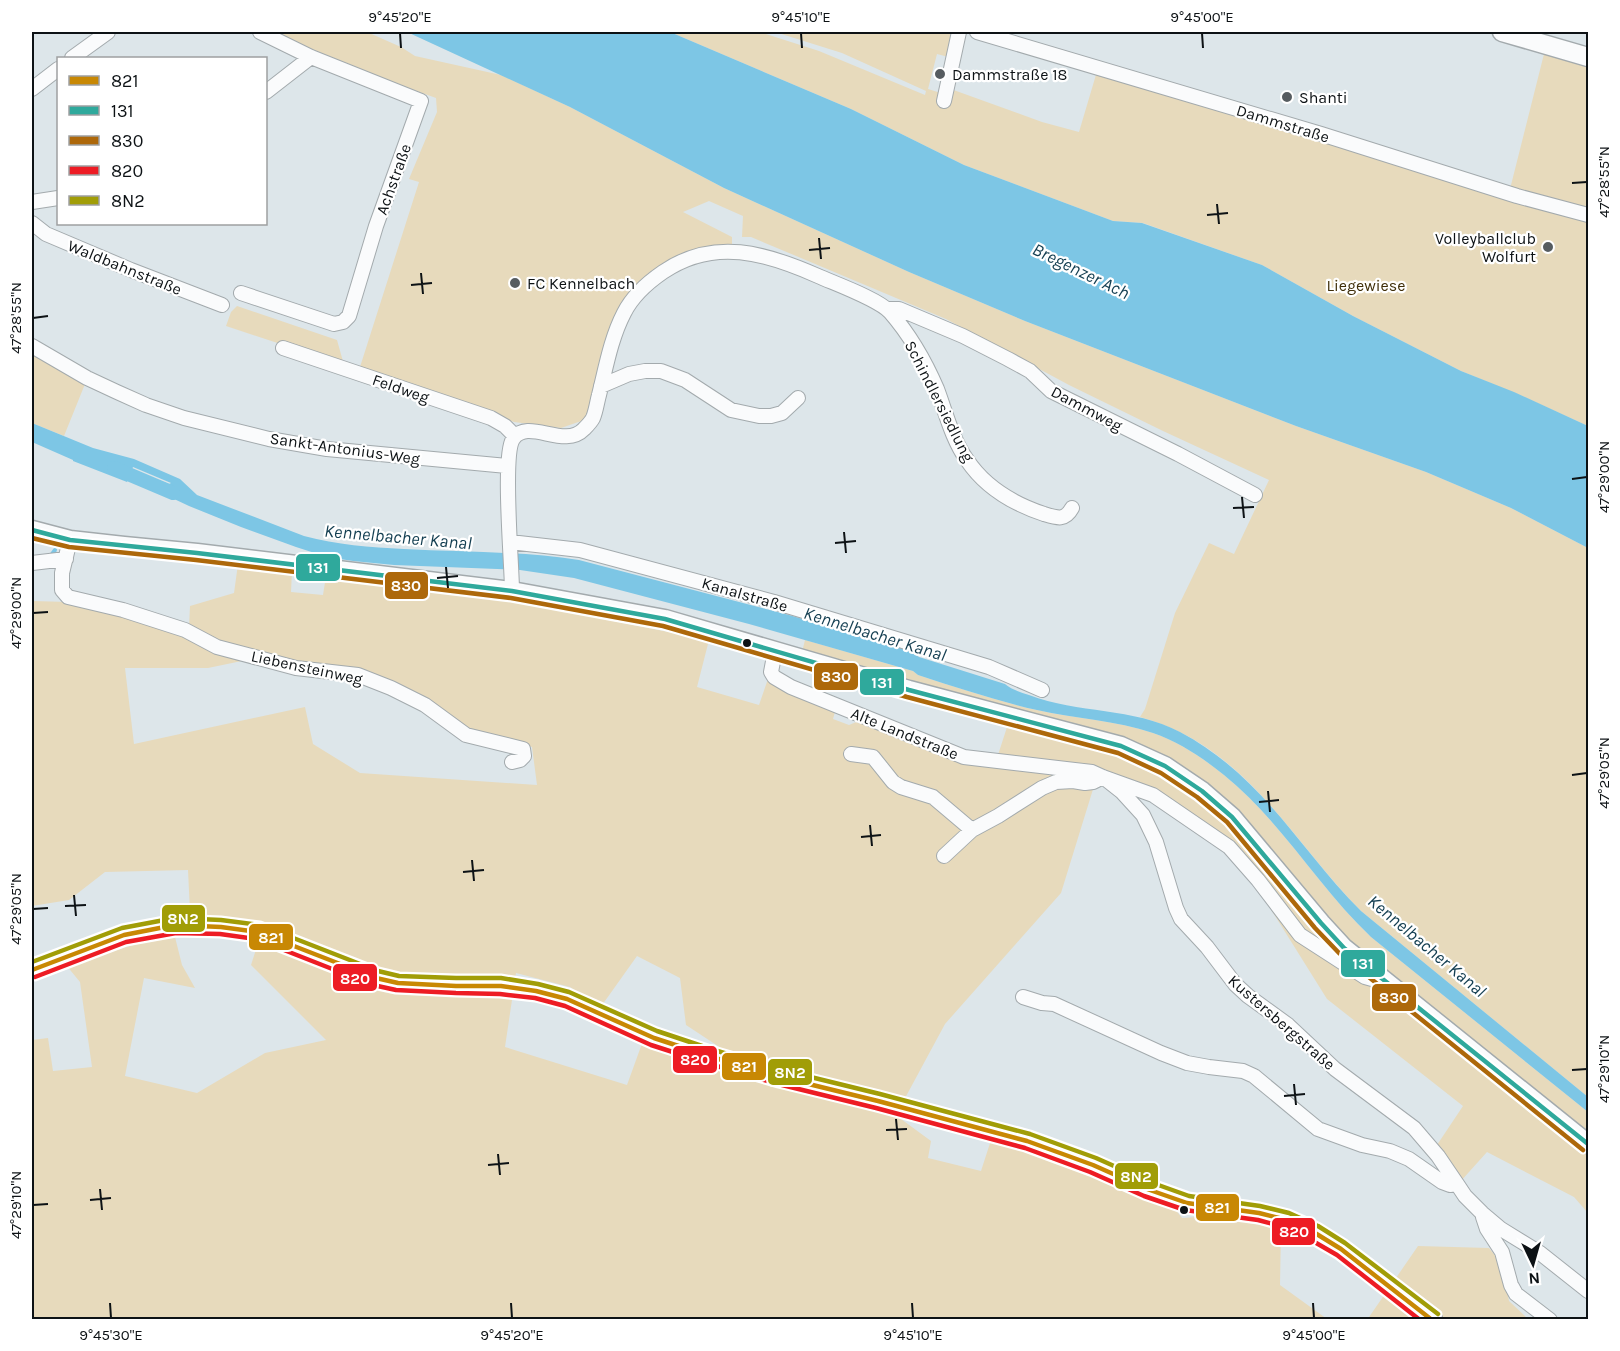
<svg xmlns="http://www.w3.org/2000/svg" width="1620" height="1351" font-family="Karla,sans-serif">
	<rect width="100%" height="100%" fill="#dde6ea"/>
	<path fill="#e7dabc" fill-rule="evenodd" d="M272,32H367L401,47L415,56L501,75L570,107L724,188L909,272L1025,321L1296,426L1426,472L1511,508L1588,548V1097L1361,911C1290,839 1246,746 1140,717L1145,709L1175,613L1209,543L1234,554L1269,480L1163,431L1069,385L946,319L751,237H742L743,216L709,201L683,212L732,237V247L685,256L634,291L590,418L561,428L514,422L360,367L419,182L409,179L437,112L436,98L400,85L287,39Z
		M670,32H760L819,51L925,95L926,91L842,53L775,32H949L955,44L952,58L937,54L928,89L944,94L948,88L1042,122L1079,132L1098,68L1509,193L1546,46L1588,58V426L1522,396L1461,371L1353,316L1262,265L1143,223L1113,221L964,165L851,109Z
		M237,306L337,340L344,365L226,326L231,312Z
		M32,353L85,384L64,436L32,423Z
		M238,564L292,571L291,592L323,595L326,576L512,601L709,640L697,687L759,705L768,679L836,708L833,719L849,725L861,720L931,750L1056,769L1094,786L1061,893L945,1024L904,1100L727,1052L686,1025L680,978L637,956L600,1008L570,987L516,973L505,1047L627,1085L644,1038L886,1108L931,1141L928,1158L981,1171L992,1137L1094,1174L1118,1187L1175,1209L1182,1218L1214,1216L1281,1229L1280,1285L1327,1319H32V1040L48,1038L53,1071L92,1067L80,982L66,965L174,933L182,965L195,988L144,978L125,1076L197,1093L265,1053L326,1040L251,965L263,928L190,912L188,870L105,872L69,900L32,906V601L69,602L189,627L190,606L234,593ZM265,656L297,664L359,671L468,731L532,747L537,785L360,773L313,744L305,707L134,744L125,668H208Z
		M805,640L913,671L918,675C958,688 997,701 1037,710C1075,719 1116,720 1153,733C1179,742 1203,758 1224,775C1281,821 1318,887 1371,937L1588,1112V1137L1354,949L1171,763L802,652Z
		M1008,724L1117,752L1165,774L1212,806L1309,919L1588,1152V1213L1574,1197L1487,1152L1460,1182L1437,1145L1463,1106L1327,999L1272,911L1265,882L1153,794L997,758Z
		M1418,1246L1489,1248L1502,1264L1509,1301L1528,1319L1367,1320Z"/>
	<path fill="#7dc6e5" d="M407,32H670L851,109L964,165L1113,221L1142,223L1262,265L1353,316L1461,371L1514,392L1588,426V548L1511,508L1426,472L1296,426L1025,321L909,272L724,188L570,107Z
		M32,423L93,448L134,459L180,479L197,495L304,536C337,545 370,547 404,549C462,552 521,551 579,560L789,615L908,650L919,657L1005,684C1012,690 1021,692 1029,695C1078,714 1133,707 1180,732C1263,776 1298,848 1361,911L1588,1097V1112L1371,937C1318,887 1281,821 1224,775C1203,758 1179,742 1153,733C1116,720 1075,719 1037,710C997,701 958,688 918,675L913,671L749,624L574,578L520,570L394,565L353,561L327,557L296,547L241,527L189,506L155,490L159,480L169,484L171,483L133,467L127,482L73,461V460L32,442Z"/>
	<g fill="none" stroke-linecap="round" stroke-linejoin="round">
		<path stroke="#7dc6e5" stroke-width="4" d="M50,557L55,550"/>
		<path stroke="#7dc6e5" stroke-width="14" d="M114,468L173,493"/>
		<g stroke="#a3aaad" stroke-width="16">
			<path id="minor" d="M977,32L1321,134L1517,196L1588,215
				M72,58L108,32
				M32,89L58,69
				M266,92L311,57
				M944,101L959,32
				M32,202L58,198
				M32,223L46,234L131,270L222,305
				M241,293L334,324L343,322L349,316L376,226L421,101L311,57L260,32
				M888,309H899L963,336L1008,359L1030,371L1051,391L1178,454L1255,495
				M32,346L87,378L117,392L146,405L184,418L269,439L327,449L507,466
				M283,348L491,418L505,426L515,436
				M601,386L629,374L645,371H661L685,380L731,410L759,416H771L782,413L798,398
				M70,540L62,573V590L68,597L123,610L185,630L217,647L296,668L358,675L391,688L425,705L466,735L523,749L524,756L520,760L512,762
				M510,542L580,550L774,602L989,667L1042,690
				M32,563L66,559
				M512,591C512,564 502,456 513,439C528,417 564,450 584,429C587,426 591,422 593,418C596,411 597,402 599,395C606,367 611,338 624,313C633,295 647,283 663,272C714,237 766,253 818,276C836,284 878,299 890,312C910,335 925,361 937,389C946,413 952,439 967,460C985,487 1014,504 1044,514C1057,518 1065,521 1072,508
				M775,651L771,672L774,677L791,687L964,757L1092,772L1103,777L1153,795L1229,847L1258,880L1300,935L1365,977L1372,979L1379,976
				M851,754L873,757L893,782L901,787L933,797L972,830
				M944,856L972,830L998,816L1042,788L1056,782L1073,781L1085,783L1093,782L1103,777
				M1023,997L1042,1003L1054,1004L1161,1053L1187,1063L1209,1067L1243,1071L1254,1076L1318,1129L1362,1145L1390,1151L1409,1159L1442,1182L1450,1185L1457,1184L1438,1156L1414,1128L1335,1069L1288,1025L1248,996L1235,984L1207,947L1181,919L1176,908L1156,842L1143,815L1122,792L1103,777
				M1457,1184L1465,1196L1482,1213L1501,1229L1540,1253L1588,1291
				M1483,1217L1487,1229L1502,1252L1511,1285L1516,1294L1550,1320"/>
		</g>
		<g stroke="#a3aaad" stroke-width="21">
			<path id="major" d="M1502,32L1588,57
				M32,530L70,540L124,546L197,553L512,591L665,619L909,690L1121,746L1165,766L1202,791L1232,817L1321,923L1344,948L1588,1144
				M32,970L124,935L175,925L221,927L258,932L376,978L398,983L456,986H501L536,991L567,999L654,1038L712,1057L780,1077L878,1101L1027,1141L1093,1165L1147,1189L1187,1203L1259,1213L1287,1220L1315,1233L1341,1249L1369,1272L1433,1320"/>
		</g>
		<use href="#minor" stroke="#fafbfc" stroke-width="14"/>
		<use href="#major" stroke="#fafbfc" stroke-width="18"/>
		<g stroke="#fff" stroke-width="9">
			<path id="bus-1" d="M32,970L124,935L175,925L221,927L258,932L376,978L398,983L456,986H501L536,991L567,999L654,1038L712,1057L780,1077L878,1101L1027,1141L1093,1165L1147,1189L1187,1203L1259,1213L1287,1220L1315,1233L1341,1249L1432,1320"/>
		</g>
		<g stroke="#fff" stroke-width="9">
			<path id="bus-2" d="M32,530L70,540L197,553L512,591L665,619L909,690L1121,746L1165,766L1202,791L1232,817L1321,923L1344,948L1588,1144"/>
		</g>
		<g stroke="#fff" stroke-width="9">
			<path id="bus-3" d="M32,538L69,547L196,560L511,598L663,626L907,697L1118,753L1161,773L1197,797L1227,822L1315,928L1339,953L1583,1150"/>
		</g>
		<g stroke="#fff" stroke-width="9">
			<path id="bus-4" d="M35,977L126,942L176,933L220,934L256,939L373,985L396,990L456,993L500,994L535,998L565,1006L651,1045L710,1064L778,1084L876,1108L1025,1148L1090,1172L1144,1196L1185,1210L1258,1220L1284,1227L1311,1240L1337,1255L1420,1320"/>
		</g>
		<g stroke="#fff" stroke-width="9">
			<path id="bus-5" d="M32,962L122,928L175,918L221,920L260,925L378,971L399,976L456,978H501L538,984L569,992L657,1031L714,1050L782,1070L880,1094L1030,1134L1096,1158L1150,1182L1189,1196L1260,1206L1289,1213L1318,1226L1345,1243L1438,1314"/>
		</g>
		<use href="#bus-1" stroke="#c88804" stroke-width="4.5"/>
		<use href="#bus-2" stroke="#2fa99c" stroke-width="4.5"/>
		<use href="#bus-3" stroke="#ad680a" stroke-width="4.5"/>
		<use href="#bus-4" stroke="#ed1c24" stroke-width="4.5"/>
		<use href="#bus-5" stroke="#a19d07" stroke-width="4.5"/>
	</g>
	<path fill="none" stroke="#0d1215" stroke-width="2" d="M400,33L401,48M801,33L802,48M1202,33L1203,48M1572,183L1587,182M1217,204L1219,224M1207,215L1228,213M819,238L821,259M809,250L830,248M421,273L423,294M411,285L432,283M33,318L48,316M1572,479L1587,477M1242,497L1244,518M1233,508L1254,507M844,532L846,553M835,543L856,541M446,567L448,588M437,578L458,576M33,613L48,612M1572,775L1587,773M1268,791L1270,812M1259,802L1279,800M870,825L872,846M861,837L881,835M472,860L474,881M463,872L484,870M74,895L76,916M65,906L86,905M33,909L48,908M1572,1070L1587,1069M1294,1084L1296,1105M1284,1096L1305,1094M896,1119L898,1140M886,1130L907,1129M498,1154L500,1175M488,1165L509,1163M100,1189L102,1210M90,1200L111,1198M33,1205L48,1204M110,1303L111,1318M511,1303L512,1318M912,1303L913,1318M1313,1303L1314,1318"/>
	<g fill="#565c60" stroke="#fff" stroke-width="2">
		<circle cx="940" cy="74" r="6"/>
		<circle cx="1287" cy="97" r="6"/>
		<circle cx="1548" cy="247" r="6"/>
		<circle cx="515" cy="283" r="6"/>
	</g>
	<g fill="#0d1215" stroke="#fff" stroke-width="2">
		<circle cx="747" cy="643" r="5"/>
		<circle cx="1184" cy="1210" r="5"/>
	</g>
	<g text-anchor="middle" stroke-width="4.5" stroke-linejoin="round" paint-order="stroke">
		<g font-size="16" fill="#0d1215" stroke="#fff" text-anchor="start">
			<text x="952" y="80">Dammstraße 18</text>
			<text x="1299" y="103">Shanti</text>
			<text x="1536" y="244" text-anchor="end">Volleyballclub<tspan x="1536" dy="18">Wolfurt</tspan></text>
			<text x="527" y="289">FC Kennelbach</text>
		</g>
		<g font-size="16" fill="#0d1215" stroke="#fff">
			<text transform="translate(1283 123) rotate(17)" y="6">Dammstraße</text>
			<text transform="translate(393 179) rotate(-70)" y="6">Achstraße</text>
			<text transform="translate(125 267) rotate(22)" y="6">Waldbahnstraße</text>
			<text transform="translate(401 388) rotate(19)" y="6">Feldweg</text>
			<text transform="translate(940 401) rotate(63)" y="6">Schindlersiedlung</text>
			<text transform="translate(1087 408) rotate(28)" y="6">Dammweg</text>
			<text transform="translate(345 448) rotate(8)" y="6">Sankt-Antonius-Weg</text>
			<text transform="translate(745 594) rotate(16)" y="6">Kanalstraße</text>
			<text transform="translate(307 667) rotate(12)" y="6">Liebensteinweg</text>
			<text transform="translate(905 733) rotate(22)" y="6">Alte Landstraße</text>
			<text transform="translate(1282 1022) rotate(41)" y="6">Kustersbergstraße</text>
		</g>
		<g font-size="16" fill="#3f2e09" stroke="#fff">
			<text x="1366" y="291">Liegewiese</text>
		</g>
		<g font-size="18" font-style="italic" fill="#133e51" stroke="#fff">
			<text transform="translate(1081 271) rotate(26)" y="6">Bregenzer Ach</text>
			<text transform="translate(398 537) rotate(5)" y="6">Kennelbacher Kanal</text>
			<text transform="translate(875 634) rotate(17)" y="6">Kennelbacher Kanal</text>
			<text transform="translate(1427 946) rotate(40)" y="6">Kennelbacher Kanal</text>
		</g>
	</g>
	<g stroke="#fff" stroke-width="2">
		<rect x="295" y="553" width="46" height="29" rx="6" fill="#2fa99c"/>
		<rect x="384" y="571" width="45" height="29" rx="6" fill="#ad680a"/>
		<rect x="813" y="662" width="46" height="29" rx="6" fill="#ad680a"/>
		<rect x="859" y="668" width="46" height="28" rx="6" fill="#2fa99c"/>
		<rect x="161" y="904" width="45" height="29" rx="6" fill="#a19d07"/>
		<rect x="248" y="923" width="46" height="28" rx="6" fill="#c88804"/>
		<rect x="1340" y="949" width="46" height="29" rx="6" fill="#2fa99c"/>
		<rect x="332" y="963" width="46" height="29" rx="6" fill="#ed1c24"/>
		<rect x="1371" y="983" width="46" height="29" rx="6" fill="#ad680a"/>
		<rect x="672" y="1045" width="46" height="29" rx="6" fill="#ed1c24"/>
		<rect x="721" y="1052" width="46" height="29" rx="6" fill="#c88804"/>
		<rect x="767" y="1058" width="46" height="28" rx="6" fill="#a19d07"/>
		<rect x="1114" y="1162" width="45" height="28" rx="6" fill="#a19d07"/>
		<rect x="1195" y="1193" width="45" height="29" rx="6" fill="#c88804"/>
		<rect x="1271" y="1217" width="45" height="29" rx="6" fill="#ed1c24"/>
	</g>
	<g font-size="16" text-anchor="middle" font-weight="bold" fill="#fff">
		<text x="318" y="573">131</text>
		<text x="406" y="591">830</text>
		<text x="836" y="682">830</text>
		<text x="882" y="688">131</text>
		<text x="183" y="924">8N2</text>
		<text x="271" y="943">821</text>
		<text x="1363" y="969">131</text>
		<text x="355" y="984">820</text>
		<text x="1394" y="1003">830</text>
		<text x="695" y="1065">820</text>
		<text x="744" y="1072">821</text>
		<text x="790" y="1078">8N2</text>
		<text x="1136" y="1182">8N2</text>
		<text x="1217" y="1213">821</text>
		<text x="1294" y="1237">820</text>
	</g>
	<rect width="1620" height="1351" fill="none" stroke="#ffffff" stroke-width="66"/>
	<rect x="57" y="57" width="210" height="168" fill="#ffffff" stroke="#9ea0a1" stroke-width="1.5"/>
	<rect x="69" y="76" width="30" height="9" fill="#c88804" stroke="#9ea0a1" stroke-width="1.5"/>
	<text x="111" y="87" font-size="18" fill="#0d1215">821</text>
	<rect x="69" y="106" width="30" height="9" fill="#2fa99c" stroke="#9ea0a1" stroke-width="1.5"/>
	<text x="111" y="117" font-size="18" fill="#0d1215">131</text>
	<rect x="69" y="136" width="30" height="9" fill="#ad680a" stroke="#9ea0a1" stroke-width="1.5"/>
	<text x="111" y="147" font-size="18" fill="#0d1215">830</text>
	<rect x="69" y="166" width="30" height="9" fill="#ed1c24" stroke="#9ea0a1" stroke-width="1.5"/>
	<text x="111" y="177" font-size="18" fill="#0d1215">820</text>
	<rect x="69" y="196" width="30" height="9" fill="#a19d07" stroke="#9ea0a1" stroke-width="1.5"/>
	<text x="111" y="207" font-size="18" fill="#0d1215">8N2</text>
	<g transform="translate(1533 1264) rotate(175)" stroke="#ffffff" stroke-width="4.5" paint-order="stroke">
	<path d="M0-4.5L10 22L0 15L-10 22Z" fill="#0d1215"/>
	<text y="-9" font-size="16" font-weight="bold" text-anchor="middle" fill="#0d1215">N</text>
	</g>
	<rect x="33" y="33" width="1554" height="1285" fill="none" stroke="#0d1215" stroke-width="2"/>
	<g font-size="15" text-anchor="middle" fill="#0d1215">
		<text x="400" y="22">9°45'20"E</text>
		<text x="801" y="22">9°45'10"E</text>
		<text x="1202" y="22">9°45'00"E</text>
		<text transform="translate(1604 182) rotate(-90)" y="5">47°28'55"N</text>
		<text transform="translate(16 318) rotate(-90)" y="5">47°28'55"N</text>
		<text transform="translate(1604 477) rotate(-90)" y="5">47°29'00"N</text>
		<text transform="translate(16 613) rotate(-90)" y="5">47°29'00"N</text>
		<text transform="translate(1604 773) rotate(-90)" y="5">47°29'05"N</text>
		<text transform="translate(16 909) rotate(-90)" y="5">47°29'05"N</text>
		<text transform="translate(1604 1069) rotate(-90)" y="5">47°29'10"N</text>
		<text transform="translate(16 1205) rotate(-90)" y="5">47°29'10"N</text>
		<text x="111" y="1340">9°45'30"E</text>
		<text x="512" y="1340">9°45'20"E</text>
		<text x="913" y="1340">9°45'10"E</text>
		<text x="1314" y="1340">9°45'00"E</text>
	</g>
</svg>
